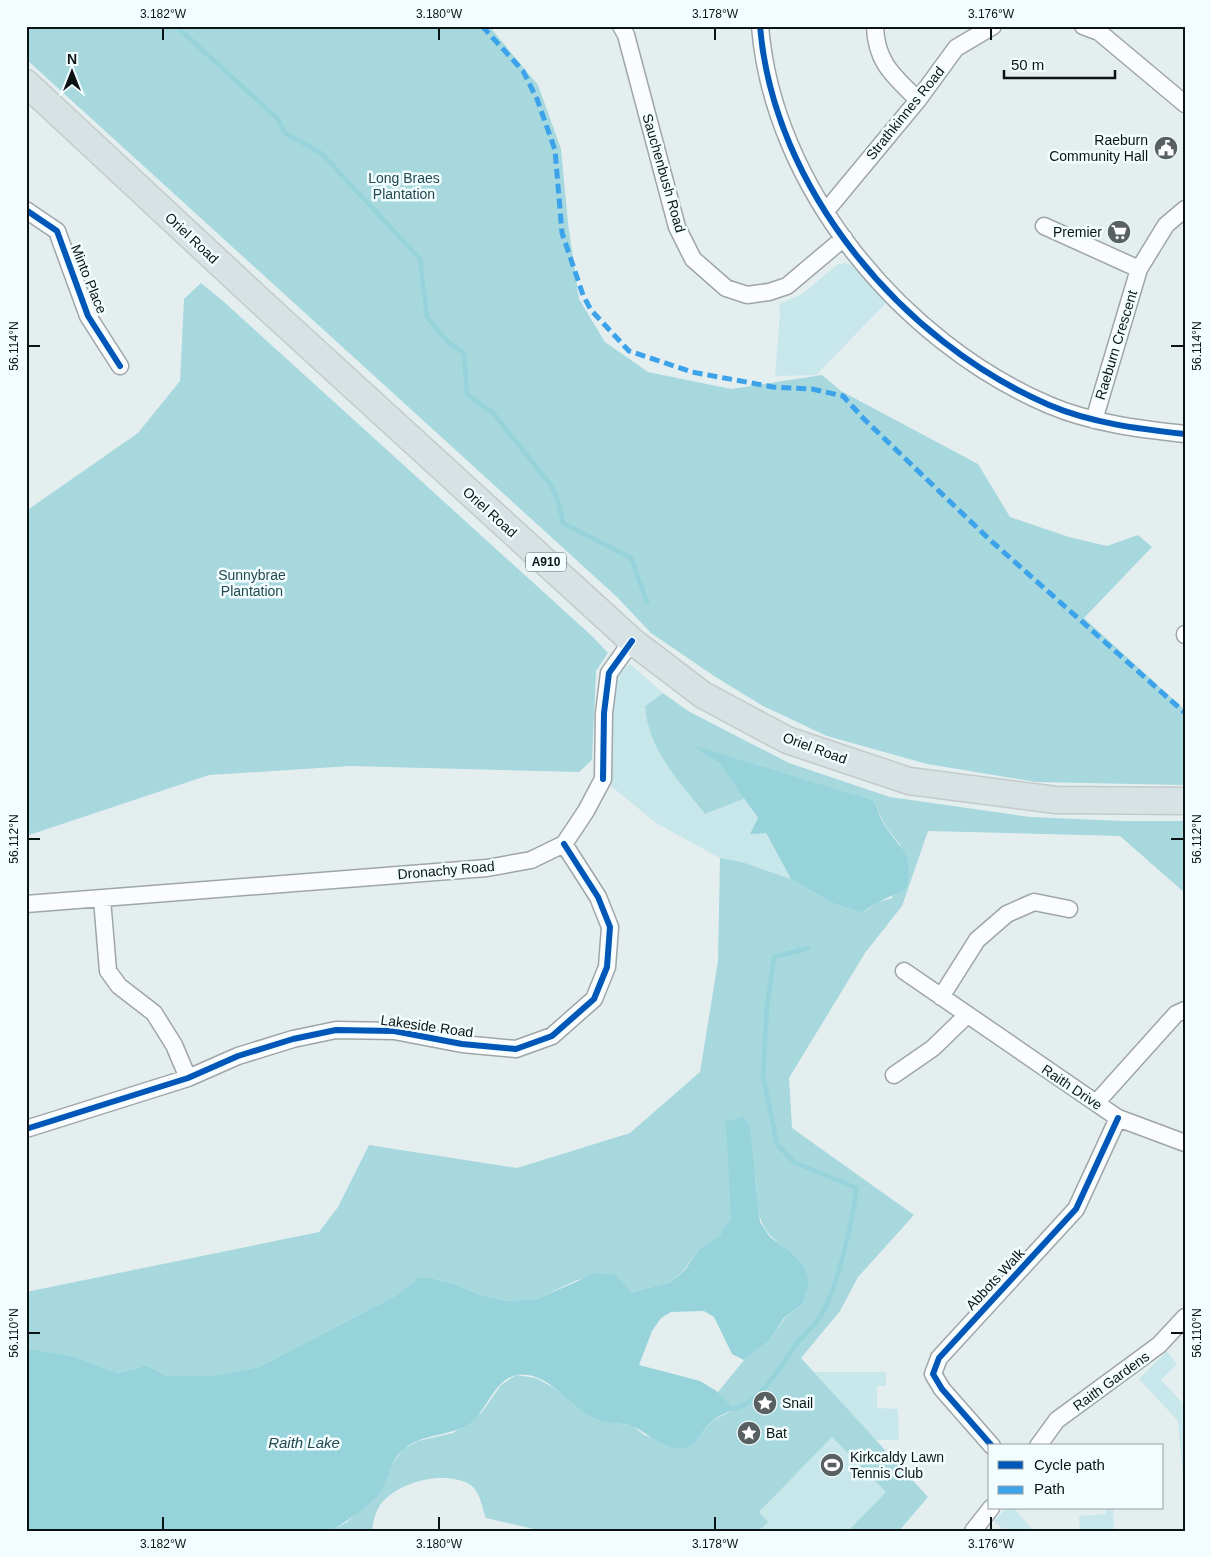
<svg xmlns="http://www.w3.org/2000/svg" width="1211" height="1557" font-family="Arial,sans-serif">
	<rect width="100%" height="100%" fill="#e4eeef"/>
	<path fill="#c8e7eb" d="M845,263L855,266L887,302L816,375L775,376L780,313L779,304L802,294L838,264Z
		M630,664L663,693L645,706C648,750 679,781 705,814L746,798L791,879L742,862L720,858L656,823L611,786L613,674Z
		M1167,1351L1177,1364L1161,1380L1185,1405V1501L1178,1421L1139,1379Z
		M814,1372H886V1386H877V1408L898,1409L899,1440H875Z
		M832,1437L886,1492L848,1531H759L763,1528L759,1512Z
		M1007,1508H1019L1016,1511L1034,1531H1004L994,1520Z
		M1105,1508H1113L1114,1531H1080L1079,1516L1106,1514Z"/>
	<path fill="#a6d8de" d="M26,26H489L538,85L561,149L568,223L579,299L605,342L648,372L731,389L822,375L841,391L978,464L1010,517L1069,537L1107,546L1138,535L1152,547L1084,618L1185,710V785L1036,782L927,764L827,736L763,706L714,676L651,633L617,597L26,59Z
		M201,283L223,301L593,637L608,653L596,671L592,760L579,772L350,766L209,775L26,836V511L138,433L180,381L184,299Z
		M663,693L688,711L789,763L890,797L1030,817L1123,821H1185V893L1120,836L928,831L902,906L865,953L789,1078L792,1128L914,1215L858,1277L840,1311L801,1358L928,1497L899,1531H848L886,1492L832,1437L759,1512L768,1522L759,1531H542L486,1518C482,1508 480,1490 469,1484C443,1470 397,1482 380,1505C375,1513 373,1522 372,1531H331L347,1522L382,1490L390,1467L403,1449L418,1441L453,1433L482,1412L501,1385L516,1375L536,1378L558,1390L596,1420L633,1426L644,1435L683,1448L696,1441L712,1421L735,1409L718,1392L744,1360L770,1340L785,1318L802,1304L787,1249C755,1227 759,1215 756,1180L729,1158L732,1218L720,1235L698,1250L684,1270L671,1282L632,1292L616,1275L577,1280L537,1299L506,1301L478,1294L455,1284L432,1278H418L395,1296L259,1367L212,1376H166L147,1365L118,1373L73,1356L26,1348V1292L319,1232L338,1207L369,1145L517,1168L630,1133L700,1072L718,961L720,858L742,862L791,879L832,903L862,913L878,902L892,898L901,846L886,827L873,800L694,746L720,764L746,798L705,814C679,781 648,750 645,706Z"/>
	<path fill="#96d3da" d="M692,745L873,800C878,809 881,821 887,829C905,854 912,854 907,887C892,897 876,901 862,913L832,903L791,879L766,833L750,834L758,818L720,764Z
		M743,1116L750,1129L760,1222L770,1237L787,1249L804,1266L809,1283L802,1304L784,1318L770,1340L744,1360L732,1354L714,1317L704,1311L671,1312L661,1318L652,1331L639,1365L700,1381L718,1392L735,1409C728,1412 718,1416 712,1421C702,1430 697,1447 682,1448C664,1450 649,1434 634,1427C627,1423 608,1424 597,1420C574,1411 549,1370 517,1375C494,1379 487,1411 470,1423C450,1437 422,1433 404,1449C391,1459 389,1474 383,1488C377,1501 343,1524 331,1531H26V1348L73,1356L118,1373L147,1365L166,1376H212L259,1367L395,1296L418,1278H432L455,1284L478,1294L506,1301L537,1299L596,1273L616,1275L632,1292L671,1282L685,1270L698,1250L720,1235L731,1218L726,1122Z"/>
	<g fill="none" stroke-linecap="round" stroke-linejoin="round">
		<path stroke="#96d3da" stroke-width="4.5" d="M176,26L278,119L285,133L321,153L420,259L427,317L448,342L464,353L467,394L494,414L551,485L558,501L563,523L631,558L647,602
			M731,1409C758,1407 781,1365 795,1346C802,1336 813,1328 820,1317C836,1292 854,1218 856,1188L794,1162L777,1144L763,1076L767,1007L774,957L808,948"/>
		<g stroke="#9ea6a7" stroke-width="19">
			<path id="minor" d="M621,26L626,35L677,227L693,259L726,288L747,295L769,292L787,286L844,238
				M760,26C773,188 902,342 1049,405C1091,423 1139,429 1185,434
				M875,26C876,63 894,76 918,100
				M1083,26L1099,32L1185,104
				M26,210L57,231L88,316L120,366
				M826,211L918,100L956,48L993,26
				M1044,226L1139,269
				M1094,420L1139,269L1166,225L1185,209
				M1185,634V635
				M102,899L108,971L119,986L154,1013L174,1045L188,1078
				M26,904L487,868L531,860L564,844L586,811L603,779L604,713L609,673L632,641
				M904,971L1118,1118L1185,1143
				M941,997L977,940L1007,914L1034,902L1069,909
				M894,1075L933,1048L967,1015
				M1096,1103L1176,1014L1185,1010
				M26,1129L188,1078L238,1056L293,1039L336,1030L394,1031L462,1044L516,1049L552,1036L594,999L607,967L610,927L598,897L564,844
				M992,1446L942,1389L933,1374L939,1358L1076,1209L1118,1118
				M1038,1446L1057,1420L1159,1345L1185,1317
				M973,1531L991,1508"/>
		</g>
		<g stroke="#c5c9ca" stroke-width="29">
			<path id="primary" d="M26,83L258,299L632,641L703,695L787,740L909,781L1056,800L1185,801"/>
		</g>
		<use href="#minor" stroke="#fbfcfd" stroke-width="16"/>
		<use href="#primary" stroke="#d6e2e4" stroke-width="26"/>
		<path stroke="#3ca2ea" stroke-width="5" stroke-dasharray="10 5" stroke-linecap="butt" d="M482,26L523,71L537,99L555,150L562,233L583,295L591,310L629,351L692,372L773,387L812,389L843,396L865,420L990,540L1185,713"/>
		<g stroke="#f2fdff" stroke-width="9">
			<path id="cycleway" d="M760,26C773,188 902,342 1049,405C1091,423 1139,429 1185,434
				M26,210L57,231L88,316L120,366
				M603,779L604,713L609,673L632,641
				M26,1129L188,1078L238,1056L293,1039L336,1030L394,1031L462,1044L516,1049L552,1036L594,999L607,967L610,927L598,897L564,844
				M992,1446L942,1389L933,1374L939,1358L1076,1209L1118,1118"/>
		</g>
		<use href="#cycleway" stroke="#0057b8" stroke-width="6"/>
	</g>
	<path fill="none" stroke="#0c1314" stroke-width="2" d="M163,28V40M439,28V40M715,28V40M991,28V40M28,346H40M1171,346H1184M28,839H40M1171,839H1184M28,1333H40M1171,1333H1184M163,1517V1530M439,1517V1530M715,1517V1530M991,1517V1530"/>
	<defs>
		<g id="civic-disc" transform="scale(1.25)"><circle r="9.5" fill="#586061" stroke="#f2fdff"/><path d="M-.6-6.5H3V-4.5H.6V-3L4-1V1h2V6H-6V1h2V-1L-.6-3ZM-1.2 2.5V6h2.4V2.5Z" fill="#fff"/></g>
		<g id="supermarket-disc" transform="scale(1.25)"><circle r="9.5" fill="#586061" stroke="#f2fdff"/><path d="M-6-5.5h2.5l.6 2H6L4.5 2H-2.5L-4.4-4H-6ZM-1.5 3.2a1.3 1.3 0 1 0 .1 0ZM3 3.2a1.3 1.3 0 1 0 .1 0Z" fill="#fff"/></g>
		<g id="sight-disc" transform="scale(1.25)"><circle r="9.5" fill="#586061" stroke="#f2fdff"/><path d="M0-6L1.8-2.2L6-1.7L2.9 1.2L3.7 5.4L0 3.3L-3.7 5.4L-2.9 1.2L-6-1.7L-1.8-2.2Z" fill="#fff"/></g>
		<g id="stadium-disc" transform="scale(1.25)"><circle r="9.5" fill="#586061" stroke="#f2fdff"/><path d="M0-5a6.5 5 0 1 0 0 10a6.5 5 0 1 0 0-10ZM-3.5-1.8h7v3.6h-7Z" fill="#fff"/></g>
	</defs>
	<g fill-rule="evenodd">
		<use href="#civic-disc" x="1166" y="148"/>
		<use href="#supermarket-disc" x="1119" y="232"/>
		<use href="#sight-disc" x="765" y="1403"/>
		<use href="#sight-disc" x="749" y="1433"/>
		<use href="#stadium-disc" x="832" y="1465"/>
	</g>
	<g text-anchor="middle" stroke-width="5" stroke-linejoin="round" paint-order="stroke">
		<rect fill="#f2fdff" stroke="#51595a" stroke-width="1" x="526" y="552.5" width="40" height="19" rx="4"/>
		<g font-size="12" font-weight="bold" fill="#0c1314">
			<text x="546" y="566">A910</text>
		</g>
		<g font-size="14" fill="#0c1314" stroke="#f2fdff">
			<text transform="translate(905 113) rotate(-51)" y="5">Strathkinnes Road</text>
			<text transform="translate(664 173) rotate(74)" y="5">Sauchenbush Road</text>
			<text transform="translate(192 238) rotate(43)" y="5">Oriel Road</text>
			<text transform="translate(89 279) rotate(68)" y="5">Minto Place</text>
			<text transform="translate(1116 345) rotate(-73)" y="5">Raeburn Crescent</text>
			<text transform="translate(490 512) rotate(42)" y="5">Oriel Road</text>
			<text transform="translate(815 748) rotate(20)" y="5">Oriel Road</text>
			<text transform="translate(446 870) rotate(-5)" y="5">Dronachy Road</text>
			<text transform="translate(427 1026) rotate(8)" y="5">Lakeside Road</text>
			<text transform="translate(1072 1087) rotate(34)" y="5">Raith Drive</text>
			<text transform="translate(995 1279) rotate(-47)" y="5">Abbots Walk</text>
			<text transform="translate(1111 1381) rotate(-36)" y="5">Raith Gardens</text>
		</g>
		<g font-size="14" fill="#0c1314" stroke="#f2fdff" text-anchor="start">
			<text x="1148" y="145" text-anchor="end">Raeburn<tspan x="1148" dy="16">Community Hall</tspan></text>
			<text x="1102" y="237" text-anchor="end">Premier</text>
			<text x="782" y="1408">Snail</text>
			<text x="766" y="1438">Bat</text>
			<text x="850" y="1462">Kirkcaldy Lawn<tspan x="850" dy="16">Tennis Club</tspan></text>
		</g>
		<g font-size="14" fill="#234a4e" stroke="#f2fdff">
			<text x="404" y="183">Long Braes<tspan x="404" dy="16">Plantation</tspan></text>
			<text x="252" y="580">Sunnybrae<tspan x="252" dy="16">Plantation</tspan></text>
		</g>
		<g font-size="15" font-style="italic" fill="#22494d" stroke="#f2fdff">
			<text x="304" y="1448">Raith Lake</text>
		</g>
	</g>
	<rect width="1211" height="1557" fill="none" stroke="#f2fdff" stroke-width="55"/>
	<rect x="988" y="1444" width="175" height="65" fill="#f2fdff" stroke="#969fa1"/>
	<rect x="998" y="1461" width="25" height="8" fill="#0057b8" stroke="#969fa1"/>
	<text x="1034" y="1470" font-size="15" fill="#0c1314">Cycle path</text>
	<rect x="998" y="1486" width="25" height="8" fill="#3ca2ea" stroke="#969fa1"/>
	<text x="1034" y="1494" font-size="15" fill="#0c1314">Path</text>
	<g transform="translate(72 72)" stroke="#f2fdff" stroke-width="4" paint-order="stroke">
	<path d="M0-4L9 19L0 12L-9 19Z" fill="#0c1314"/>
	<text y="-8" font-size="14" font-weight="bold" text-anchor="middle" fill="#0c1314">N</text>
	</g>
	<path d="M1004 70v8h111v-8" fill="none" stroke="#0c1314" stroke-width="2.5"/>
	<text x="1011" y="70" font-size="15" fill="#0c1314" stroke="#f2fdff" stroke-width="4" paint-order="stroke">50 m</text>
	<rect x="28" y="28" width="1156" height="1502" fill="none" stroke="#0c1314" stroke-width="2"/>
	<g font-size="12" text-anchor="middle" fill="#0c1314">
		<text x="163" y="18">3.182°W</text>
		<text x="439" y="18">3.180°W</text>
		<text x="715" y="18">3.178°W</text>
		<text x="991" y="18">3.176°W</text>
		<text transform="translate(14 346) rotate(-90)" y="4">56.114°N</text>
		<text transform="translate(1197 346) rotate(-90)" y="4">56.114°N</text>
		<text transform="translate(14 839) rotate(-90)" y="4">56.112°N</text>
		<text transform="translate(1197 839) rotate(-90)" y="4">56.112°N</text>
		<text transform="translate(14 1333) rotate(-90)" y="4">56.110°N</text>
		<text transform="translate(1197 1333) rotate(-90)" y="4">56.110°N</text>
		<text x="163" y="1548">3.182°W</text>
		<text x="439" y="1548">3.180°W</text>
		<text x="715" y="1548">3.178°W</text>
		<text x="991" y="1548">3.176°W</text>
	</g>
</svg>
